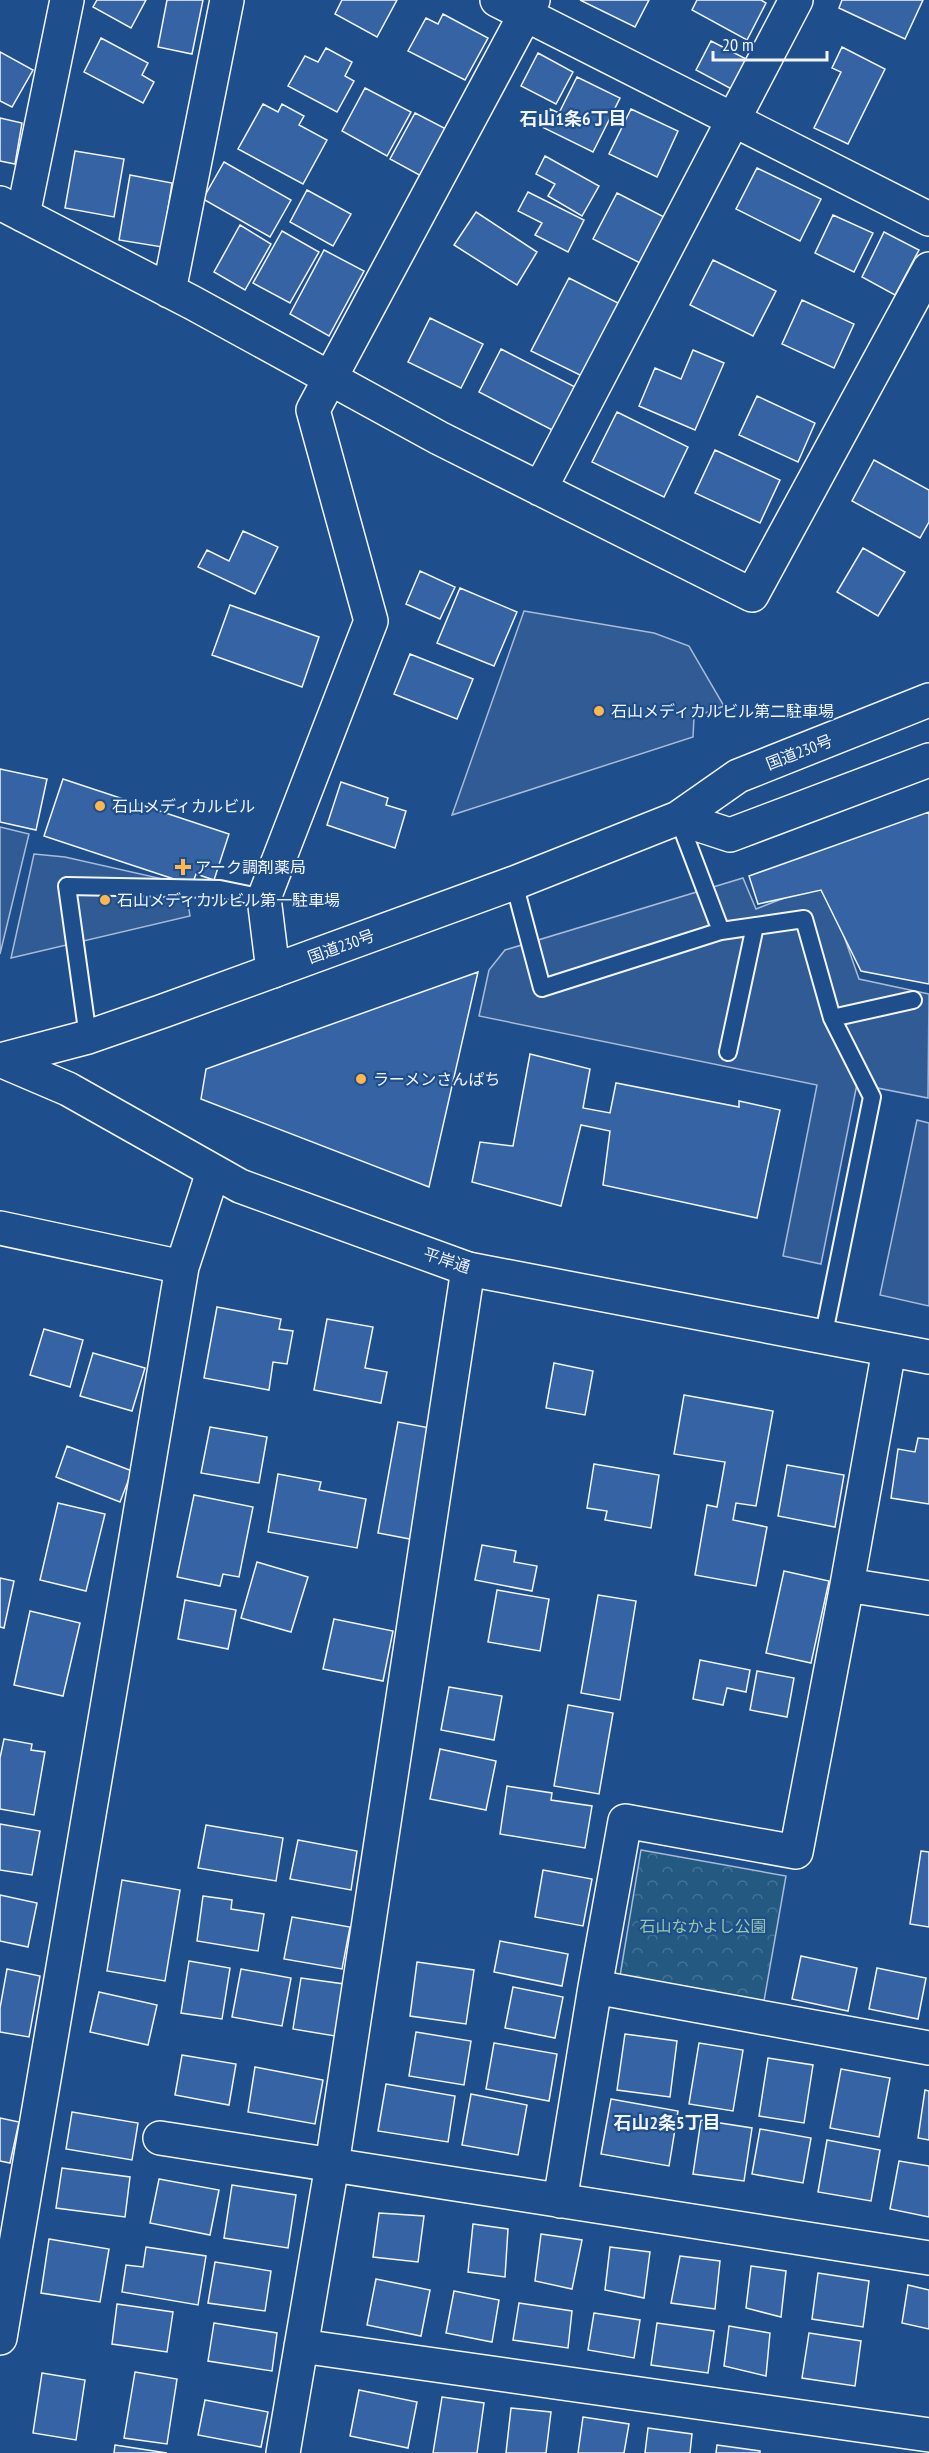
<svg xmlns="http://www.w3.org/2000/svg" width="929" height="2453" font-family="'PT Sans Narrow','Noto Sans JP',sans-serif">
	<defs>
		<pattern id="park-crowns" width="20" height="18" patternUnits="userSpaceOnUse" patternTransform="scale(1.5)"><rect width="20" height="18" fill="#245a82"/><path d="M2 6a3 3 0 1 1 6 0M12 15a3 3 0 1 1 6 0" fill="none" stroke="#447295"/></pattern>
	</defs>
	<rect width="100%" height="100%" fill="#1f4e8c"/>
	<path fill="url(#park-crowns)" stroke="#a8bbd7" stroke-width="1.5" d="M641,1850L786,1876L764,2001L620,1976Z"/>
	<path fill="#305b95" stroke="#a8bbd7" stroke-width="1.5" d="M524,611L654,633L689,646L724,706L694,717L693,737L452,815Z
		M0,827L29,834L0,954Z
		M34,854L65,857L185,884L190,916L11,958Z
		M743,878L756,909L825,882L859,979L929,994L928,1098L857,1084L821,1264L783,1256L817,1085L479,1016L489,970L505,950Z
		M917,1120L929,1123V1306L880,1295Z"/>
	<path fill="#3563a3" stroke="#f2f6ff" stroke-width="1.5" d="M97,0H146L131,28L93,7Z
		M167,0H203L192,54L158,47Z
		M342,0H397L377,37L335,14Z
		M580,0H649L635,27Z
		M697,0H761L766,3L747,40L692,10Z
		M842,0H923L905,39L839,8Z
		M443,14L488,38L465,80L408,51L426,18L438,24Z
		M101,38L148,63L142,75L154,82L143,103L84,72Z
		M711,41L754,63L739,93L696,70Z
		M842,47L885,69L848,144L814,128L841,72L832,68Z
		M326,48L352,62L345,76L354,81L337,112L288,86L305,56L318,62Z
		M0,52L33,70L12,107L0,101Z
		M538,53L573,72L556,104L521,86Z
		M577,77L620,98L593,152L542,127L550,109L559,113Z
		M365,88L411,112L387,156L342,131Z
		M263,104L278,112L282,104L304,116L299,125L327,140L303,184L238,149Z
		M631,109L678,131L657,177L609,154Z
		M415,113L448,130L423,177L390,159Z
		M0,118L22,123L15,164L0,161Z
		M75,151L124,159L114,217L65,208Z
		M545,156L599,186L582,216L548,196L555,184L536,174Z
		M224,162L291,200L270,237L203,199Z
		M757,168L821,199L800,241L736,209Z
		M130,175L172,183L162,247L119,240Z
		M307,190L351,214L333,246L290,222Z
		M528,192L584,220L568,252L535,235L542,223L518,211Z
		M617,193L668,219L644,265L593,239Z
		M476,212L537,252L517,285L454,245Z
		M833,215L873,233L854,272L815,253Z
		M240,225L271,244L245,290L214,272Z
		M282,231L319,252L290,303L253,283Z
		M884,232L919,250L895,295L862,277Z
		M324,250L364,271L329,336L290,314Z
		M713,260L776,291L753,336L690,305Z
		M569,278L620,304L582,376L531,351Z
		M802,300L854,324L834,368L782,344Z
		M430,318L483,344L461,388L408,362Z
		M501,349L579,389L556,432L479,392Z
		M693,350L724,363L695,430L639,406L655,368L681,379Z
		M757,396L815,423L798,462L739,435Z
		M617,412L688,447L664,497L592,462Z
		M715,450L780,480L760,523L695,493Z
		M874,460L929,490V522L920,538L852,501Z
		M243,531L278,547L255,594L198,567L207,550L229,561Z
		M863,548L905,572L878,616L837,592Z
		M420,571L455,587L440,619L406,604Z
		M460,588L517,612L494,666L437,643Z
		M230,605L319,637L302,687L212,655Z
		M410,654L473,679L457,719L394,694Z
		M0,769L47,779L36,830L0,822Z
		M63,779L229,834L214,880L196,874L192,885L44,836Z
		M341,782L388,798L386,805L406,811L395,848L327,825Z
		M929,812V984L861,971L821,890L758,904L749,876Z
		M478,972L429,1187L201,1099L206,1069Z
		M530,1054L590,1069L583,1108L610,1113L616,1083L739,1107V1101L780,1110L757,1218L603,1185L610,1131L581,1125L561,1206L472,1182L480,1142L513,1146Z
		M217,1307L281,1319L279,1329L293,1331L287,1364L273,1362L269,1390L204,1378Z
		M327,1319L373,1327L365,1368L387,1372L381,1403L314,1390Z
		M44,1329L83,1340L70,1387L30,1375Z
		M93,1353L145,1368L132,1411L80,1396Z
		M554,1363L593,1371L585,1415L546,1408Z
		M684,1395L773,1411L756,1506L736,1503L733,1520L767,1527L756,1586L695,1575L707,1505L717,1507L725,1462L674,1454Z
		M398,1422L430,1428L410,1539L378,1533Z
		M210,1427L267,1437L259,1483L201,1473Z
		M918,1438L929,1439V1504L891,1498L898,1449L915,1452Z
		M67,1446L132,1471L120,1502L56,1477Z
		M594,1464L659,1475L651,1528L605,1520L607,1511L587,1508Z
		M787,1465L844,1475L835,1527L778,1516Z
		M278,1474L321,1482L319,1490L366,1499L357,1548L268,1532Z
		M194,1495L253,1507L239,1577L223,1574L220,1586L177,1577Z
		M58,1503L105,1514L86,1591L40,1580Z
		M482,1545L516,1551L514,1562L537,1566L532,1591L475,1580Z
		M257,1562L308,1577L291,1632L241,1618Z
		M784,1571L829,1581L811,1663L766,1653Z
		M0,1578L14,1581L4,1628L0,1627Z
		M497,1590L549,1599L540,1651L488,1642Z
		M598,1595L636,1601L620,1700L581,1693Z
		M185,1600L236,1610L228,1649L178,1639Z
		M30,1611L80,1623L63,1696L14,1685Z
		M334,1619L393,1631L383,1681L323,1669Z
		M700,1660L750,1670L746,1692L727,1688L723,1705L693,1699Z
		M757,1671L794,1678L787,1717L750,1710Z
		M449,1687L502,1696L494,1740L441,1730Z
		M568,1705L613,1713L599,1794L554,1786Z
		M4,1739L32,1744L31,1750L45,1752L34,1815L0,1809V1758Z
		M440,1749L496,1761L486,1810L430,1799Z
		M507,1786L552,1793L551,1800L592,1806L585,1848L500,1834Z
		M0,1824L40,1831L32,1875L0,1870Z
		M206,1825L283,1838L276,1881L198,1868Z
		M298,1840L357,1851L351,1890L290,1879Z
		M921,1851L929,1852V1927L910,1924Z
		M543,1870L592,1879L583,1926L535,1917Z
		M122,1880L180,1890L165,1981L107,1971Z
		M0,1895L37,1903L28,1947L0,1941Z
		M203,1896L232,1900L231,1909L264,1914L258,1951L197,1941Z
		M292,1917L350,1927L342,1969L284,1959Z
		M500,1941L568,1954L562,1986L494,1972Z
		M801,1956L857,1968L848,2011L792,1999Z
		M189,1961L230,1968L222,2019L181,2013Z
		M417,1962L474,1970L466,2024L410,2016Z
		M877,1968L926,1978L918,2019L869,2009Z
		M7,1969L40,1976L29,2037L0,2032V2008Z
		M241,1969L291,1978L282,2026L232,2017Z
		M301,1978L344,1984L335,2036L293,2029Z
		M513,1987L563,1997L555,2038L505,2028Z
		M99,1992L157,2005L148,2045L90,2032Z
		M416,2032L471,2041L464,2085L409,2076Z
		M625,2034L677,2041L670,2097L617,2090Z
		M494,2043L557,2054L549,2101L486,2089Z
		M699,2043L743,2050L733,2111L689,2104Z
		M182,2055L236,2064L229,2105L175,2095Z
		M768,2058L813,2065L804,2123L759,2116Z
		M255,2067L323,2080L315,2124L248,2112Z
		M841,2069L890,2078L879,2137L830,2128Z
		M386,2084L455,2096L448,2142L378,2131Z
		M925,2090L929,2091V2140L918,2138Z
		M471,2094L527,2105L518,2155L462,2145Z
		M611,2099L678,2111L669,2166L601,2154Z
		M72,2112L138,2123L132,2160L66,2149Z
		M0,2118L19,2122L10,2163L0,2161Z
		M701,2120L752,2128L744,2181L693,2174Z
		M760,2129L811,2138L803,2183L752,2174Z
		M827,2140L880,2150L871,2201L818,2192Z
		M899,2161L929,2166V2217L890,2209Z
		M62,2168L130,2177L125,2217L56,2208Z
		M159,2179L219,2190L210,2235L150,2223Z
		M232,2185L296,2195L288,2248L224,2238Z
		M379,2213L424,2216L418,2262L373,2257Z
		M473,2224L508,2229L505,2277L468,2272Z
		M541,2234L582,2240L572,2289L535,2281Z
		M49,2239L109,2249L100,2302L41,2293Z
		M146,2247L206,2256L198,2305L122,2292L126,2265L143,2267Z
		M610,2247L650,2252L644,2298L605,2290Z
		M680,2256L720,2261L715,2309L671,2303Z
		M215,2262L271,2271L265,2311L208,2303Z
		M751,2266L786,2271L781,2317L746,2308Z
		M818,2273L869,2281L863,2327L812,2319Z
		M376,2279L430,2290L421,2336L367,2325Z
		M908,2285L929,2290V2329L902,2323Z
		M454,2291L499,2300L492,2342L446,2333Z
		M519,2303L572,2311L568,2348L513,2340Z
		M117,2304L173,2312L167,2352L112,2344Z
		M594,2313L640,2320L634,2358L588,2350Z
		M214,2323L277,2333L272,2371L208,2361Z
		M657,2323L714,2331L708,2373L651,2365Z
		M729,2326L770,2333L766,2376L724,2366Z
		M809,2333L861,2341L855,2386L802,2378Z
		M135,2372L177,2379L167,2444L124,2438Z
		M42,2373L85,2380L76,2440L33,2433Z
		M359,2390L417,2402L408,2448L350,2436Z
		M442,2397L484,2403L477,2453H433Z
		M205,2400L268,2412L261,2447L198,2435Z
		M511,2408L551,2412L546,2453H506Z
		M583,2417L629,2424L624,2453H578Z
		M648,2428L692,2434L690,2453H645Z
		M115,2445L167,2453H114Z
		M717,2445L760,2451V2453H716Z"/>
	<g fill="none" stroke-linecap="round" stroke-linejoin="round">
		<g stroke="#f2f6ff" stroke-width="20">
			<path id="service" d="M678,818L721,931L804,919L832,1018L872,1097L823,1338
				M514,883L542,988L721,931
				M832,1018L913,1000
				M88,1037L67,886L220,889L264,898
				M728,1052L755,926"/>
		</g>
		<g stroke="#f2f6ff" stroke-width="36">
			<path id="minor" d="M497,0L929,219
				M0,203L193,303L439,438L752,595L929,269
				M23,215L67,0
				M169,291L227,0
				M540,489L796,0
				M273,971L264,898L371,621L313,410L533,0
				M0,1228L182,1267L213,1172
				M889,1350L847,1585L929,1598
				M595,1987L625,1821L796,1852L847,1585
				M160,2138L929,2258
				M560,2201L595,1987L929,2048
				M0,2338L182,1267
				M301,2346L929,2435
				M283,2453L332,2165L468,1269"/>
		</g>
		<g stroke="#f2f6ff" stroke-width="36">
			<path id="tertiary" d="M0,1060L68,1089L240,1186L468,1269L929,1357"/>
		</g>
		<g stroke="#f2f6ff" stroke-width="36">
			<path id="trunk" d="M678,818L730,835L929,760
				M0,1060L88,1037L163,1011L514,883L678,818L738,776L929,700"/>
		</g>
		<use href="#service" stroke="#1f4e8c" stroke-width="16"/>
		<use href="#minor" stroke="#1f4e8c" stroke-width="33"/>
		<use href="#tertiary" stroke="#1f4e8c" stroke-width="33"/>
		<use href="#trunk" stroke="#1f4e8c" stroke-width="33"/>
	</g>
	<g fill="#ffb74d" stroke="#1f4e8c" stroke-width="2">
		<circle cx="599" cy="711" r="6"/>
		<circle cx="100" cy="806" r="6"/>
		<path d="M180 858h6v6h6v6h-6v6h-6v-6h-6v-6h6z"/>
		<circle cx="105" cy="900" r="6"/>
		<circle cx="361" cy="1079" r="6"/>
	</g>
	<g text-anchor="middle" stroke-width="4.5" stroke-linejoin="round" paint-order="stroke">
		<g font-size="16" fill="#f2f6ff" stroke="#1f4e8c" text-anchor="start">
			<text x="611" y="717">石山メディカルビル第二駐車場</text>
			<text x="112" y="812">石山メディカルビル</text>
			<text x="195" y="873">アーク調剤薬局</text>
			<text x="117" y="906">石山メディカルビル第一駐車場</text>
			<text x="373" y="1085">ラーメンさんぱち</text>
		</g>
		<g font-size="16" fill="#f2f6ff" stroke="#1f4e8c">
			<text transform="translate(799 752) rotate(-21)" y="6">国道230号</text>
			<text transform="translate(341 946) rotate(-20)" y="6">国道230号</text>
			<text transform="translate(447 1260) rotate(18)" y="6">平岸通</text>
		</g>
		<g font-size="16" fill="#97c8a6" stroke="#1f4e8c">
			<text x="703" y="1932">石山なかよし公園</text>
		</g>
		<g font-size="18" font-weight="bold" fill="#f2f6ff" stroke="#1f4e8c">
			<text x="573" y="125">石山1条6丁目</text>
			<text x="667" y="2129">石山2条5丁目</text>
		</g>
	</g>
	<path d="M713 51v9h114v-9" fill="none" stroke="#f2f6ff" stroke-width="3"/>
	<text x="722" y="51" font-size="18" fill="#f2f6ff" stroke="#1f4e8c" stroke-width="4.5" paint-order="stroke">20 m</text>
</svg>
